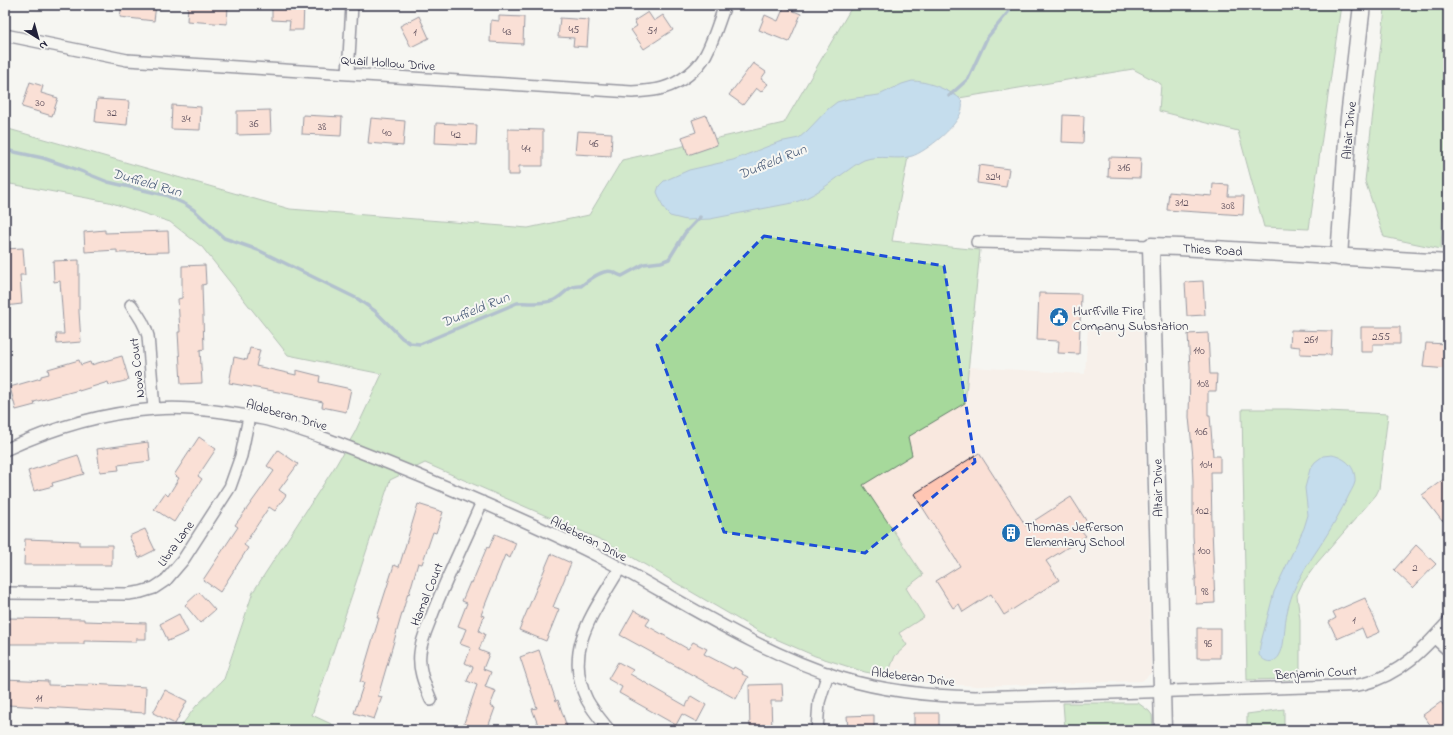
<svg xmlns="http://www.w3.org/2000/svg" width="1453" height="735" font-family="'Indie Flower',sans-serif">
	<rect width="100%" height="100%" fill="#f6f6f2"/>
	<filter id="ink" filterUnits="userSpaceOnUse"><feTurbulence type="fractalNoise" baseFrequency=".025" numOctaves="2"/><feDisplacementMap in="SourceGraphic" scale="8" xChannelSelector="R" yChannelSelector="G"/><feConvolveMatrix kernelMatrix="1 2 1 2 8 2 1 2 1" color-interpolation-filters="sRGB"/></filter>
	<g filter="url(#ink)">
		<path fill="#f9e8df" d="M980,250L969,367L1085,374L1088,328L1142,327L1151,673L1142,681L977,686L919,682L865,672L815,656L760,632Z"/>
		<path fill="#a6d99b" stroke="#647e6b" d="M853,5H1341L1309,229L1264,227L1238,131L1159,111L1161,84L1133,69L959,98L908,157L892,241L980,250L965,403L908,437L912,455L863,485L923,575L906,588L924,617L899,633L907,645L895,656L887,676L865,672L815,656L760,632L606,542L425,463L390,480L312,715L344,730H178L196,706L224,679L253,592L336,465L355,432L382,374L288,355L202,247L170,222L109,202L5,183V128L290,209L528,228L589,215L622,160L784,123Z
			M1384,5H1448V173L1444,178L1441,249L1384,237L1365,181L1385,9Z
			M1242,409H1288L1388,414L1379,489L1376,495L1317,563L1302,584L1297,595L1300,620V679L1247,680Z
			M1063,703H1138L1149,711L1152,715L1153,730H1065Z
			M1284,709V730H1247V714Z"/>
		<path fill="#89bfe6" stroke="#6080a2" d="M912,81C926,81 943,88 955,95C982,109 927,152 912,156C897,161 880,154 864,160C857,163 850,169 844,173C827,185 812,198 792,203L710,219L686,220L670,216L667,213L663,207L657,192L659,186L664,181L689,170L733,160L779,142L799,138L807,131L828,109L837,102L848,99L879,95L902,84Z
			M1332,455C1346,458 1356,467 1355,482C1354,487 1349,494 1347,499C1341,510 1335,522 1328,533C1318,550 1306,565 1297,583C1291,596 1286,612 1285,627C1284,636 1284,648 1279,656C1273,665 1264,662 1259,655L1260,646L1274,592L1304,528L1308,515L1305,488L1310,469L1315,462L1323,456Z"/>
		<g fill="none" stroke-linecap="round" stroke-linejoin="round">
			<path stroke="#6080a2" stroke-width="3.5" d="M949,96L968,79L987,38L1014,5
				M5,150L43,158L78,170L108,182L165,195L185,204L194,210L224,238L258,250L358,299L375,311L402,338L410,343L420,344L517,303C529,302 543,305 554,300C565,295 567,285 581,286C588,281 603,268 613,272C616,273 618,275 622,276L644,264L661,262L669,259L685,233L700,217"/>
		</g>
		<path fill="#ffc6b3" stroke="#22223b" d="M122,5H156L154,21L120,17Z
			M188,5H228L227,24L187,21Z
			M272,5H304L303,30H289L290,21L272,20Z
			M784,7L801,14L789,42L759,30L765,15L778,21Z
			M648,12L654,21L663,15L673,30L644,49L631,30L637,26L634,21Z
			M419,16L429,38L411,47L400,26Z
			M499,16L524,17L523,44L490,42L491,20L499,21Z
			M560,18L589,20L587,47L573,46L574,38L558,37Z
			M753,63L766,72L761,79L768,84L761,92L756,88L743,105L729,95Z
			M30,82L43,86L41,93L58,98L52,116L22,107Z
			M97,99L129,101L127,125L95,122Z
			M172,105L201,107L200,130L171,129Z
			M270,110L271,134L237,135V111Z
			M303,115L342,117L341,136L302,134Z
			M706,115L717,145L688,155L682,137L696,132L692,120Z
			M1063,115L1084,116L1083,143L1062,142Z
			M371,118L405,121L403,146L368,143Z
			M436,123L477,125L476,145L435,143Z
			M508,129L543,130V166H519V175H508Z
			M577,131L612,133L611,156L575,154Z
			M1109,157L1141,158L1140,178L1108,177Z
			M979,165L1009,169L1006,187L977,183Z
			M1213,184L1229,185L1228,196H1244L1243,215L1167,210L1169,192L1212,196Z
			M105,230V233L168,231L169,252L117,253V250L85,252L84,232Z
			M23,248L25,275H20L22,304L5,306V249Z
			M79,260V312L81,342L57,344L56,334H64L60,281L54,282L53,261Z
			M205,265L206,284L202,285L204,349L200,350L202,383L181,384L178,332H180L178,299L182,298V266Z
			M1203,281L1205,315L1187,316L1185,282Z
			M1039,293L1081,294L1079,354L1058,353L1059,341L1037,340Z
			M1361,327H1400V344H1373V352H1361Z
			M1291,330L1332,331L1331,355L1300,354V347L1290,346Z
			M1208,333L1210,374H1217L1216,391H1208V415H1210L1213,456H1220V472H1211L1212,528L1215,603L1196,604L1195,579H1196L1193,536V481L1192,457H1193L1189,417L1190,367L1188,334Z
			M1426,343L1448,344V369L1423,367Z
			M250,348L260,350L256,366L296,375V370L320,376L319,382L351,389L346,412L322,407L323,402L295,396V395L229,383L234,357L247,360Z
			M122,356L129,380L109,385L108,382L79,391V390L34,402L35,405L16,410L10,387L41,378V376L49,374L48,369L79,360L81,365L90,362L91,365Z
			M199,437L216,449L198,476L202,479L174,522L154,509L165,493L168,496L179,478L174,475Z
			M148,442L150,461L118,465L119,470L100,472L97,449Z
			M278,450L298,464L279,490L286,495L275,511L269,507L244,545L248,548L220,592L203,580L238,527L235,525L274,471L267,466Z
			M979,453L1026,526L1071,497L1089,525L1081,530L1086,536L1046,561L1059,580L1004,615L991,594L963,612L959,604L953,608L936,581L960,566L914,494Z
			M78,455L84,474L52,483L53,486L34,491L28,471Z
			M1448,476V517L1442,521L1422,495Z
			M418,504L443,512L436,533L433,532L422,564L418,563L409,594L408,593L378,696L382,697L374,719L354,713L364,683L360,682L379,618H377L394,565L399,567Z
			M145,529L155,550L139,558L129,536Z
			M495,534L516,543L510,558L505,555L481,615L484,616L479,631L485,634L479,650L489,654L483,669L491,672L485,687L496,691L490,706L495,708L487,730H468L470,726L464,723L477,685L467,681L473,667L465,663L471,648L460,644L466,629L458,626L467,603L462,601L470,582L472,583L487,547L489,548Z
			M25,539L79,541V545H112V565H24Z
			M1416,545L1436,564L1413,588L1394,570Z
			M551,554L571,563L553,607L559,609L546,641L519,630Z
			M199,592L215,610L200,623L185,605Z
			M1365,598L1380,632L1366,638L1362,628L1337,639L1329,622L1336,618L1333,612Z
			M634,610L650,619L646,625L688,649L693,642L707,649L704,654L733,669L734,667L743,672L742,674L748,677L736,699L620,635Z
			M179,614L188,632L168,641L160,624Z
			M5,618L84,619V621L146,623V639H136V642L84,641V644H5Z
			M1197,628H1220V658H1197Z
			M539,650L556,701L558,700L568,730H540L532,709L537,708L520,657Z
			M618,662L633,670L630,674L686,706L691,696L706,705L697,722L682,714L676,725L619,693L622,687L608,679Z
			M5,679L48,681V685L88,686L89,684L146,687L145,713L8,705V696H5Z
			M782,684L783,701H771L772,730H750L749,685Z
			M165,690L187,701L175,724L153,713Z
			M1441,702L1448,711V730H1434L1423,715Z
			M914,713H939V730H914Z
			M874,715V730H848L847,716Z"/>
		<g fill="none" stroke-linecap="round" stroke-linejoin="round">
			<g stroke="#22223b" stroke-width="14">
				<path id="street" d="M5,35L127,60L632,92C643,91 653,91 663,88C680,83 698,70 706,54C714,39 719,21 725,5
					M348,74L352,5
					M977,242L1151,246
					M131,305C139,315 145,324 148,336L154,409
					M5,450C52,428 103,413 155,409C190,406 228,412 263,419C282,423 300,430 318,436C352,448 386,462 420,476C480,501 541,527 600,557C679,599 755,651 841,678C884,691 930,696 975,697L1339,686C1346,686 1355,686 1363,684C1400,675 1424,649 1448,622
					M5,593L128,594L141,592L154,588L166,580L183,560L230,487L241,456L249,417
					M1434,637L1448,650
					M431,700C425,685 418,670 420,653C421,639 429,624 434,610C449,573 466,538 482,502
					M609,730C601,720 593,711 587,700C562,649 595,611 620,568
					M817,730L819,702L828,673"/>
			</g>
			<g stroke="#22223b" stroke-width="19">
				<g id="secondary">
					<path id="s1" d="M1339,257L1348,126L1362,5"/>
					<path id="s2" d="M1163,730L1151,246L1180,247L1448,263"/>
				</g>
			</g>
			<use href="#street" stroke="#f6f6f2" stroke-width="11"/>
			<use href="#secondary" stroke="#f6f6f2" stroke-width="16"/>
		</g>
	</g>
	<path d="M0 0H1453V735H0ZM764,236L944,266L975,462L865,553L724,532L657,345Z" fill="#f6f6f2" fill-opacity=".55" fill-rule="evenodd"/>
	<path fill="none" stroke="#1d4ed8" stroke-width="3" stroke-dasharray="8 5" stroke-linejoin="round" d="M764,236L944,266L975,462L865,553L724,532L657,345Z"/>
	<defs>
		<g id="civic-disc" transform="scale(1)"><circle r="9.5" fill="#1f6fb2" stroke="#f6f6f2"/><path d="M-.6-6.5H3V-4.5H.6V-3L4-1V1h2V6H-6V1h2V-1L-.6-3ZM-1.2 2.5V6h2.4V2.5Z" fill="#fff"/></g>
		<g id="building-disc" transform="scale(1)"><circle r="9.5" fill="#1f6fb2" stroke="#f6f6f2"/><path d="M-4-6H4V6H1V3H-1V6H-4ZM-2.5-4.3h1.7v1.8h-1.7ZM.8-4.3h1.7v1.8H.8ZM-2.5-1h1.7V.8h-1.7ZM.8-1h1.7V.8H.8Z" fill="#fff"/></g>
	</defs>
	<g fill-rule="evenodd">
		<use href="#civic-disc" x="1059" y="317"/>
		<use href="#building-disc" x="1011" y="533"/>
	</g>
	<g text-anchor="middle" stroke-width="4" stroke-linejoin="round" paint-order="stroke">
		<g font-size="11" fill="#594b59">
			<text x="574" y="33">45</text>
			<text x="652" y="34">51</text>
			<text x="507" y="35">43</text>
			<text x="415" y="36">1</text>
			<text x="40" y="106">30</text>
			<text x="112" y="116">32</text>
			<text x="186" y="122">34</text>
			<text x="254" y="127">36</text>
			<text x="322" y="130">38</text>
			<text x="387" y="136">40</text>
			<text x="456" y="138">42</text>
			<text x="594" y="147">46</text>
			<text x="526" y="152">44</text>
			<text x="1124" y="171">316</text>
			<text x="993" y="180">324</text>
			<text x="1182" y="206">312</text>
			<text x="1228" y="209">308</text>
			<text x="1381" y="340">255</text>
			<text x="1311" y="343">261</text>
			<text x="1199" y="354">110</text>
			<text x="1203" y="387">108</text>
			<text x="1201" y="435">106</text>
			<text x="1206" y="468">104</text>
			<text x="1202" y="514">102</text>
			<text x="1204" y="554">100</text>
			<text x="1415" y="571">2</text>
			<text x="1205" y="595">98</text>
			<text x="1354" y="624">1</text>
			<text x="1208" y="647">96</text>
			<text x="39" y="702">11</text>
		</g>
		<g font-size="13" fill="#22223b" stroke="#f6f6f2">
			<text transform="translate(388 62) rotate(4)" y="5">Quail Hollow Drive</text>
			<text dy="5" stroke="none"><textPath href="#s1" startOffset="127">Altair Drive</textPath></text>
			<text dy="5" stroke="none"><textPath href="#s2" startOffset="546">Thies Road</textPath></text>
			<text transform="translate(136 368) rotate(-96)" y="5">Nova Court</text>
			<text transform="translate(287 414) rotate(16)" y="5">Aldeberan Drive</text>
			<text transform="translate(1157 488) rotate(-91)" y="5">Altair Drive</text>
			<text transform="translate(589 538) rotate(27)" y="5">Aldeberan Drive</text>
			<text transform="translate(175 543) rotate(-54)" y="5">Libra Lane</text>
			<text transform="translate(426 594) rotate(-68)" y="5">Hamal Court</text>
			<text transform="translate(1316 672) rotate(-3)" y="5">Benjamin Court</text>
			<text transform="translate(913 676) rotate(7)" y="5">Aldeberan Drive</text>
		</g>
		<g font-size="13" fill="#22223b" stroke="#f6f6f2" text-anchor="start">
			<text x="1073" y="315">Hurffville Fire<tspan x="1073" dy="15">Company Substation</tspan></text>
			<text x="1025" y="531">Thomas Jefferson<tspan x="1025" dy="15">Elementary School</tspan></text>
		</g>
		<g font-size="14" font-style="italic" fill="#465977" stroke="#f6f6f2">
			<text transform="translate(772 161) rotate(-22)" y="5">Duffield Run</text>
			<text transform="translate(147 182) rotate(16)" y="5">Duffield Run</text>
			<text transform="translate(475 309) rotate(-22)" y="5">Duffield Run</text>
		</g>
	</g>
	<rect width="1453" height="735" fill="none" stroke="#f6f6f2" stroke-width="20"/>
	<rect x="10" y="10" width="1433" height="715" fill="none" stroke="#22223b" stroke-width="1.5" filter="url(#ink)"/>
	<g transform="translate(38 38) rotate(143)" stroke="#f6f6f2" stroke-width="3" paint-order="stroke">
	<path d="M0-3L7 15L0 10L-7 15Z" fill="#22223b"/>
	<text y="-6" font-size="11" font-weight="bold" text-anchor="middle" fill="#22223b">N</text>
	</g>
</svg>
